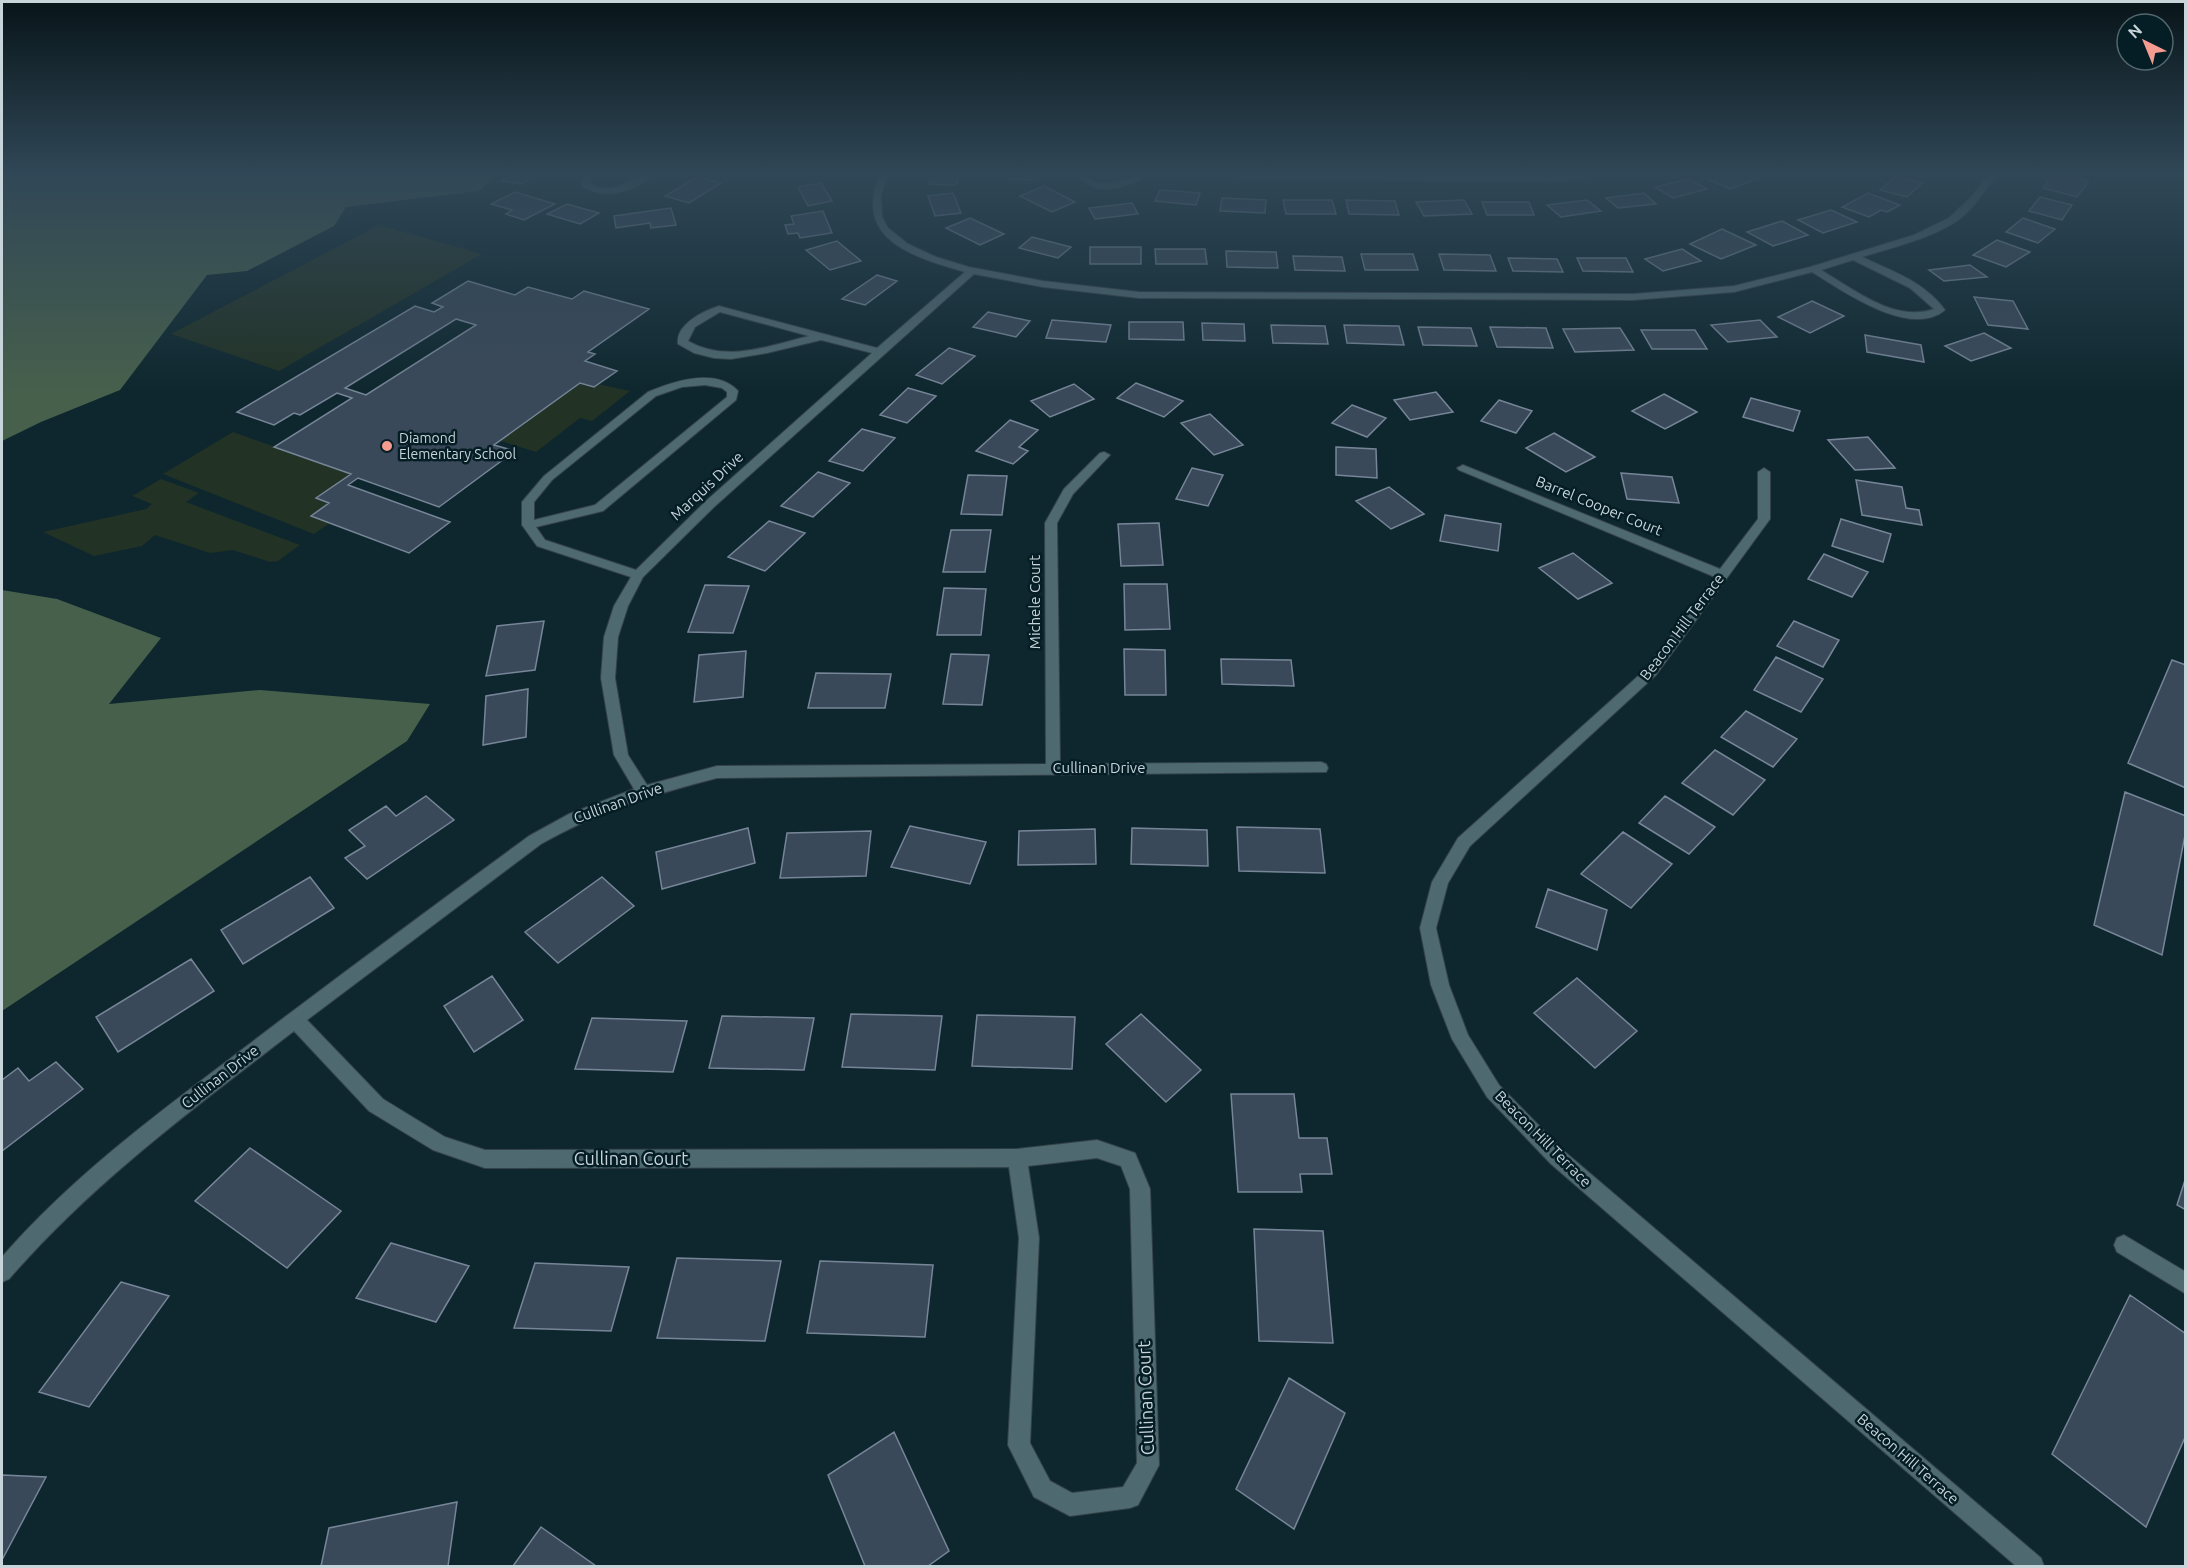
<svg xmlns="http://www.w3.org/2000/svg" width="2187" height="1568" font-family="Ubuntu,sans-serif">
	<rect width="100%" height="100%" fill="#0e272e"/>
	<path fill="#223225" d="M379,225L482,254L279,371L171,334Z
		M583,381L630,391L592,421L580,418L536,452L501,441Z
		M233,432L351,474L316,498L329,503L311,516L330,523L314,534L163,474Z
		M161,479L199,493L186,502L300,545L278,561L270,562L233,550L210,553L155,535L142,546L94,556L43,532L146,509L152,504L132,496Z"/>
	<path fill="#47604c" d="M2,174H497L479,191L346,207L334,226L247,271L207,275L120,390L41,422L2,441Z
		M2,590L57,599L161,638L109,704L260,690L430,704L407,741L2,1011Z"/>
	<path fill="#3a4959" stroke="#768698" stroke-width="1.5" fill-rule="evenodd" d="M512,174H537L522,184L502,181Z
		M932,174H958L956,185L929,184Z
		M1012,174H1041L1038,180L1010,179Z
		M1716,174H1752L1760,178L1730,189L1705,178Z
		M2054,174H2063L2089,181L2077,197L2043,188Z
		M1896,176L1922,183L1907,197L1880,190Z
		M697,177L721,183L689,203L665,196Z
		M1688,179L1707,189L1673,198L1655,187Z
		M821,183L832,201L808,206L798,187Z
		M1044,186L1075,202L1052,212L1020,196Z
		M1160,190L1200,193L1196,205L1155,201Z
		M515,192L555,204L524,220L506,214L512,210L491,204Z
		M953,193L961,213L935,216L928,196Z
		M1644,193L1656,204L1618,208L1606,198Z
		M1868,193L1900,205L1887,212L1881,210L1869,217L1842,207Z
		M2040,197L2072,205L2062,220L2029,211Z
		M1222,198L1266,200L1265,213L1220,211Z
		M1283,200H1332L1336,214H1286Z
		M1346,200L1395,201L1399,215L1349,214Z
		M1464,200L1472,214L1424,216L1416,202Z
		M1587,200L1601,211L1561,217L1547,205Z
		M1482,202H1529L1534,215H1487Z
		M1132,203L1138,214L1095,219L1089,208Z
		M567,204L599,213L580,224L547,214Z
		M671,208L676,225L651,228L650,223L616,228L614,216Z
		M1831,210L1857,222L1823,233L1798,220Z
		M823,211L832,233L800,238L798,233L788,234L785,225L794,224L791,216Z
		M970,218L1004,234L980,245L946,228Z
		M2023,218L2055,229L2038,243L2006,232Z
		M1782,221L1808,235L1773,246L1747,232Z
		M1722,229L1756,245L1721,259L1690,244Z
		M1032,237L1071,247L1058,258L1019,248Z
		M1997,240L2030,252L2006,267L1973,255Z
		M837,241L861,261L830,270L806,250Z
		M1090,247H1141V264H1090Z
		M1155,249H1205L1207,264H1156Z
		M1682,249L1701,261L1663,271L1645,259Z
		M1226,251L1276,252L1278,268L1227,267Z
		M1361,254H1413L1418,270H1365Z
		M1439,254L1490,255L1496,271L1444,270Z
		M1293,256L1342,257L1345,271L1295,270Z
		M1508,258L1557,259L1563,272L1513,271Z
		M1577,258H1626L1633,272L1583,271Z
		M1970,265L1987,277L1944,281L1929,270Z
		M877,275L897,281L865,305L842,299Z
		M468,281L515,295L528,287L572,299L584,291L649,309L588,352L595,354L585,361L617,371L594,387L580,383L494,445L515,451L439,507L358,478L348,485L450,522L409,553L311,516L329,503L316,498L351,474L274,447L352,398L337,393L300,415L294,413L274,425L237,412L415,306L434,312L443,307L432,303ZM456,319L476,325L366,395L345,388Z
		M1974,297L2013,301L2028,329L1988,325Z
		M1812,301L1844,316L1810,333L1778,317Z
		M988,312L1030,321L1016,337L973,327Z
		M1052,320L1111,325L1106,342L1046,338Z
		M1760,320L1777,337L1728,342L1711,325Z
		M1129,322H1183L1184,340L1129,339Z
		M1202,323L1244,324L1245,341L1203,340Z
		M1271,325L1325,326L1328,344L1273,343Z
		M1344,325L1399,326L1404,345L1347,343Z
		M1418,327L1471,328L1477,346L1423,345Z
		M1490,327L1546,328L1553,348L1497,347Z
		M1620,328L1634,350L1575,352L1563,329Z
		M1641,330H1695L1707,349H1652Z
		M1984,333L2011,348L1971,361L1945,346Z
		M1865,335L1921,345L1924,362L1867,352Z
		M949,348L975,356L942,384L916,375Z
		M1136,383L1183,401L1164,417L1117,398Z
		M1074,384L1094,399L1050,417L1031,401Z
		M908,388L936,396L907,423L880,415Z
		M1436,392L1453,412L1410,420L1394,400Z
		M1664,394L1697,412L1665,429L1632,411Z
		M1751,398L1800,411L1793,431L1743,417Z
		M1499,400L1532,411L1516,433L1481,421Z
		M1352,405L1386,418L1367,437L1332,423Z
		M1210,414L1243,445L1214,455L1181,423Z
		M1010,420L1038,430L1019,447L1028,451L1013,464L976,451Z
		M862,429L895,438L863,471L829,461Z
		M1554,433L1595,457L1566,472L1526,448Z
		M1868,437L1895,468L1855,470L1828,440Z
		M1336,447L1376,449L1377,478L1336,475Z
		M1192,468L1223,475L1208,506L1176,499Z
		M818,472L850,483L813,517L781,506Z
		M1621,473L1672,477L1679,503L1627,499Z
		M968,475L1007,476L1002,515L961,514Z
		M1856,480L1902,487L1906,508L1919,510L1922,525L1862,515Z
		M1389,487L1424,514L1391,529L1356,501Z
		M1445,515L1501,524L1498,551L1440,541Z
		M1841,519L1891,534L1883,562L1832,546Z
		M769,521L805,533L765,571L728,557Z
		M1159,523L1163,565L1121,566L1118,524Z
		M951,530H991L985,572H943Z
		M1573,553L1612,583L1578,599L1539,568Z
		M1824,554L1868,572L1852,597L1808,579Z
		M1124,584H1167L1170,629L1125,630Z
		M705,585L749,586L733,633L688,632Z
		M944,588L986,589L981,635H937Z
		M544,621L535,670L486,676L497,626Z
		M1794,621L1839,640L1823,667L1777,646Z
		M1124,649L1165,650L1166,695H1125Z
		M746,651L743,697L694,702L699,655Z
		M951,654L989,655L982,705L943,704Z
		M1776,657L1823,679L1801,712L1754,690Z
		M1221,659L1291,660L1294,686L1222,684Z
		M2172,660L2186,665V788L2128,763Z
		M816,673L891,674L885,708H808Z
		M528,689L526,737L483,745L486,696Z
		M1746,711L1797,739L1773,767L1721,737Z
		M1715,750L1765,780L1733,815L1682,783Z
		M2125,792L2186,816V830L2162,955L2094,925Z
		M426,796L454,820L367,879L345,858L365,846L349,830L386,806L396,816Z
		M1665,796L1715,827L1689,854L1639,823Z
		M910,826L986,842L970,884L891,867Z
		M1237,827L1320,829L1325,873L1239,871Z
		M748,828L755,863L662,889L656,852Z
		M1132,828L1207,830L1208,866L1131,864Z
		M1095,829L1096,864L1018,865L1019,831Z
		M871,831L866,876L780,878L787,833Z
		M1623,832L1672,864L1631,908L1581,874Z
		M310,877L334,908L243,964L221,930Z
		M602,877L634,906L558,963L525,932Z
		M1548,889L1607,910L1597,950L1536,927Z
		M191,959L214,991L118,1052L96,1017Z
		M492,976L523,1020L474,1052L444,1006Z
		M1577,978L1637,1031L1595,1068L1534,1013Z
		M851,1014L942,1016L935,1070L842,1067Z
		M1141,1014L1201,1070L1166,1102L1106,1044Z
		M977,1015L1075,1017L1072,1069L972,1066Z
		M722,1016L814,1018L804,1070L709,1068Z
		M592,1018L687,1021L673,1072L575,1069Z
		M56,1062L83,1089L2,1151V1080L18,1068L29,1081Z
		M1231,1094H1294L1299,1138H1327L1332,1174H1300L1302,1192H1238Z
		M250,1148L341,1211L287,1268L195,1201Z
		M2186,1177V1210L2177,1205Z
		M1254,1229L1323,1231L1333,1343L1259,1341Z
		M391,1243L469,1266L436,1322L356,1298Z
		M677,1258L781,1261L765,1341L657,1338Z
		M820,1261L933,1265L925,1337L807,1333Z
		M535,1263L629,1267L611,1331L514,1328Z
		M121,1282L169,1296L89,1407L39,1392Z
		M2130,1295L2186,1334V1435L2146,1527L2052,1454Z
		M1289,1378L1345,1413L1294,1529L1236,1489Z
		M894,1432L949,1551L928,1566H865L828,1475Z
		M2,1475L46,1477L2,1560Z
		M457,1502L448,1566H321L329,1528Z
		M541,1527L596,1566H513Z"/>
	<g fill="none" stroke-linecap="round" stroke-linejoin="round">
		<g stroke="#344349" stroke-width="2">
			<path id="minor" d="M584,174H595L591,177L590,183C613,199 632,174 655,174C636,191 605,202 582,186Z
				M880,174H888L881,195L882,217L888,228L908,244L936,257L969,267L1043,281L1139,292L1633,294L1734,286L1810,267L1914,235L1949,218L1971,197L1989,174H1997C1985,191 1972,211 1954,223C1926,240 1893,247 1862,257C1892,271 1925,282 1945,310C1910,339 1843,291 1812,272L1734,292L1633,300L1139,298L1043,287L974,274L714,507L643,577L628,606L618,637L615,678L628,755L647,785L717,766L1046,764L1045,523L1064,489L1100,453L1104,452L1110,455L1073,494L1057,523L1060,764L1321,762L1326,764L1328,768L1326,772L717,778C652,795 599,811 541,844L307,1020L383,1099L445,1137L485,1150L1017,1149L1097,1140L1135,1153L1150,1189L1159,1465L1138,1505L1130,1508L1070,1516L1034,1497L1008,1445L1019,1238L1009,1167L485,1168L433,1150L369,1111L294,1031C194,1108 92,1183 9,1279L2,1282V1257C69,1180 150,1119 231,1058C329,983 429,909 529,836L569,814L634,789L614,755L601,678L604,637L614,606L631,577L537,546L522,525V502L544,476L648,392C674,381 716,367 738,391L736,400L603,511L536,527L545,540L636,570L706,501L872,353L821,340L767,353L731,359L714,358L694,353L678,344C675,325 703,311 719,306L877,348L965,272C914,257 852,240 880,174ZM1853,260L1910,288L1934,309C1895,323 1853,289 1821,270ZM720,312L809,336C768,346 727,363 688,341L695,327ZM705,385L722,388L727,392V397L595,505L534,520V502L552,480L656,396L682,387ZM1097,1158L1121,1166L1130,1189L1137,1463L1123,1487L1072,1493L1050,1481L1030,1443L1039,1238L1028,1166Z
				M1076,174H1084C1102,196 1127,174 1149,174C1128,190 1093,198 1076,174Z
				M1225,174L1556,175L1600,174L1596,177L1556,181L1253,179L1229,177Z
				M1463,465L1720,569L1758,519V472L1764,468L1770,472V519L1656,675L1470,846L1448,883L1436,928L1449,985L1468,1035L1499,1085L1565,1152L2041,1558L2044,1566H2016L1551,1164L1487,1097L1452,1039L1431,985L1420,928L1432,882L1458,838L1646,669L1715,577L1459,470L1457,468Z
				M2124,1235L2186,1272V1294L2117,1252L2114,1245L2117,1238Z"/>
		</g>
		<use href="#minor" fill="#4f6970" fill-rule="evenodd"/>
	</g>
	<linearGradient id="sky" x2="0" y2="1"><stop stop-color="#081519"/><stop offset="0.44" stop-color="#304757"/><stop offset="1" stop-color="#304757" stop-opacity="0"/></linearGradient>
	<rect width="2187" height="394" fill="url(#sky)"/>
	<circle fill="#f59c91" stroke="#051d24" stroke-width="2" cx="387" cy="446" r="6"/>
	<g text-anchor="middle" stroke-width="5" stroke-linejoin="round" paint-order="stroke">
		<g font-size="14" fill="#c7d5da" stroke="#051d24" text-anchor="start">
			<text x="399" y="443">Diamond<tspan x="399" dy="16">Elementary School</tspan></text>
		</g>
		<g font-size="15" fill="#c7d5da" stroke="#051d24">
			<text transform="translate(707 486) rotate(-43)" y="5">Marquis Drive</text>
			<text transform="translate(1599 506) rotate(22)" y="5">Barrel Cooper Court</text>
			<text transform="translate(1035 602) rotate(-90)" y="5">Michele Court</text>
			<text transform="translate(1682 627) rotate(-53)" y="5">Beacon Hill Terrace</text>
			<text x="1099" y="773">Cullinan Drive</text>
			<text transform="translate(618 803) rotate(-20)" y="5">Cullinan Drive</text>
			<text transform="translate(220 1077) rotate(-38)" y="5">Cullinan Drive</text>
			<text transform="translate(1543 1139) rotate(45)" y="5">Beacon Hill Terrace</text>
			<text transform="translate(1908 1459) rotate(41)" y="5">Beacon Hill Terrace</text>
		</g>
		<g font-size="18" fill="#c7d5da" stroke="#051d24">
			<text x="631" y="1165">Cullinan Court</text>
			<text transform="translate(1146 1398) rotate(-92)" y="6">Cullinan Court</text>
		</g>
	</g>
	<rect width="2187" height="1568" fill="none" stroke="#c7d5da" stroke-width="6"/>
	<g transform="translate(2145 42) rotate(317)"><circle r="28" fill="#051d24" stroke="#53676d" stroke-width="1.5"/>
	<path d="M0-4.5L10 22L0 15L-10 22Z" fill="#f59c91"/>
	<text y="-9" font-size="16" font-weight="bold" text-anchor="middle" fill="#c7d5da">N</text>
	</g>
</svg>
